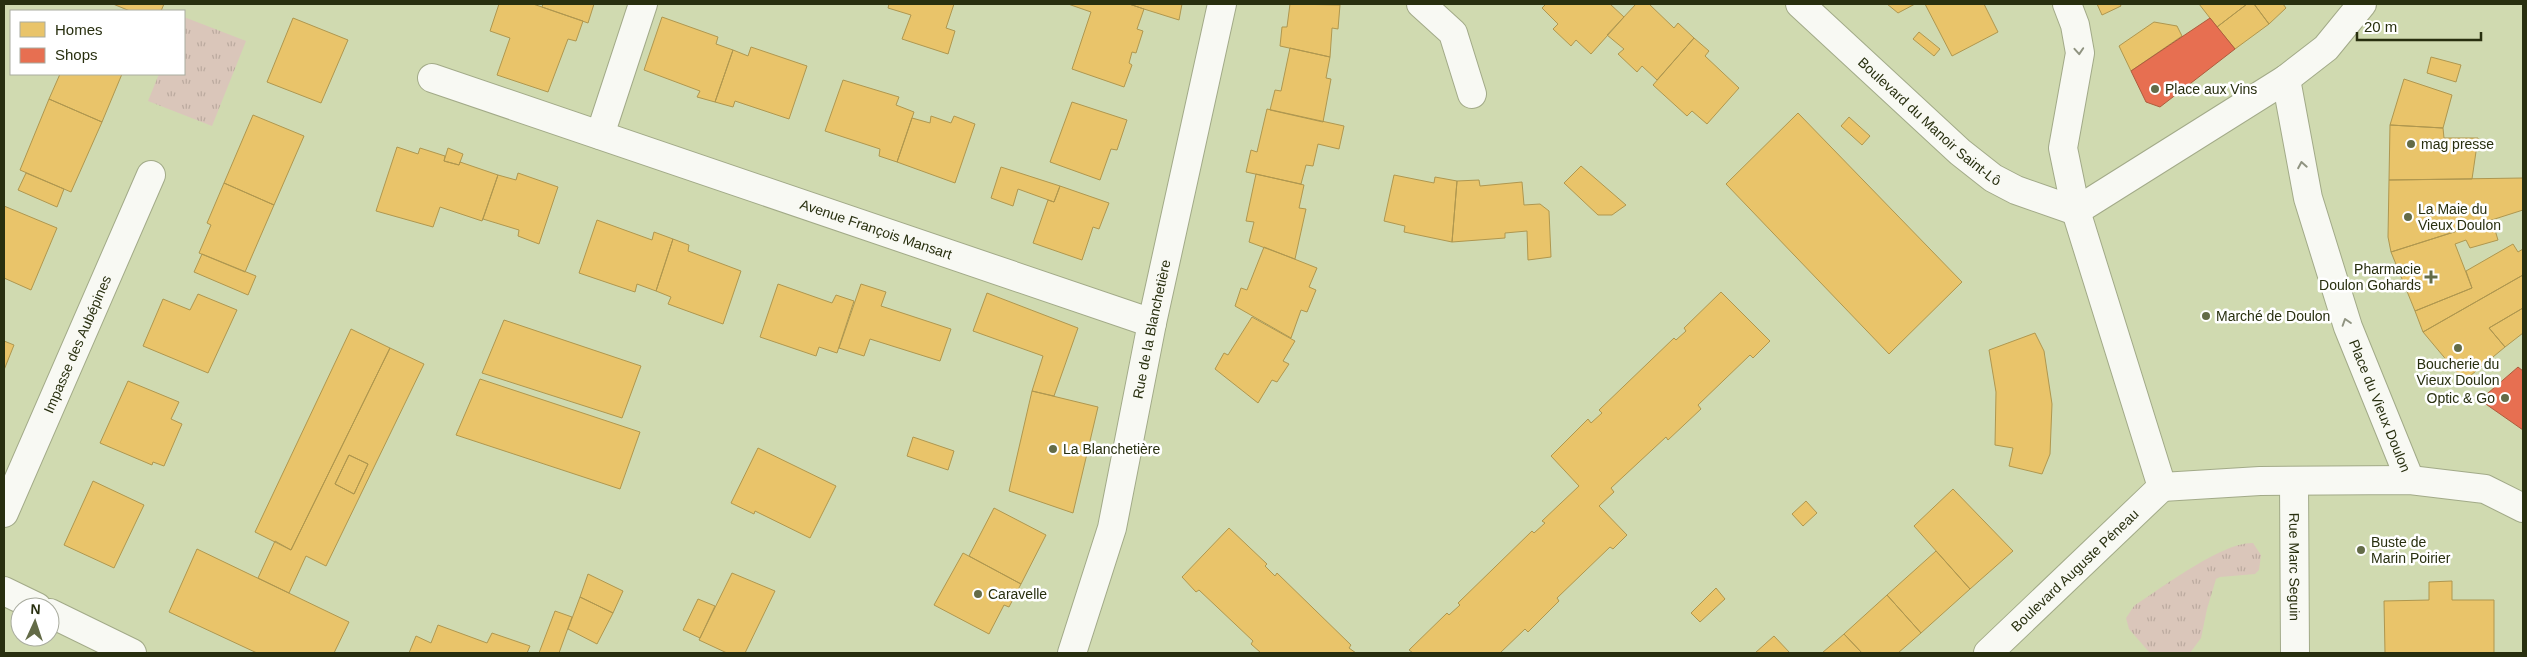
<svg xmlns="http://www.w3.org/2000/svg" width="2527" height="657" font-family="Helvetica,sans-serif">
	<defs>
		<pattern id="grass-tufts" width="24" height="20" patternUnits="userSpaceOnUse" patternTransform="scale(1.25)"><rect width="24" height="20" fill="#dac6ba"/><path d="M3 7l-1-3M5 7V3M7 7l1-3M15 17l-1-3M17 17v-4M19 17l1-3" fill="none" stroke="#bbaa9f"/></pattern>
	</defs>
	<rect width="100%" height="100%" fill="#d0dab0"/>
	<path fill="url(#grass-tufts)" d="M184,17L246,41L212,126L148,101L159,74H184Z
		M2253,543L2261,555L2259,570L2255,574L2220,577L2216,579L2207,609L2201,638L2190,653H2150L2129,629L2126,618L2134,606C2160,589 2222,542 2253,543Z"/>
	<path fill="#e9c46a" stroke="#af974f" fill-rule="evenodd" d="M113,4H164L161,11H130Z
		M499,4H533L583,21L576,41L568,39L548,92L497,75L510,38L490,31Z
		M543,4H594L588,23L542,7Z
		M889,4H954L946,28L955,31L948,54L902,39L911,15L888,8Z
		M1068,4H1129L1144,9L1137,29L1143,31L1136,53L1132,52L1129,63L1132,65L1124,87L1072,69L1091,12Z
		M1129,4H1182L1179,20L1144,9Z
		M1290,4L1340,5L1338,29L1332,28L1330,57L1280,46L1282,27H1287Z
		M1546,4H1610L1624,17L1591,54L1576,40L1571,46L1553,29L1558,24L1542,8Z
		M1636,4H1649L1674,28L1678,23L1694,38L1657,80L1642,66L1637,72L1618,54L1624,49L1607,35Z
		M1887,4H1915L1898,13Z
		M1925,4H1984L1998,32L1952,56Z
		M2097,4H2120L2121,6L2102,15Z
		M2199,4H2247L2217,27Z
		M2247,4H2254L2269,24L2235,49L2217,27Z
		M2254,4H2283L2286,8L2269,24Z
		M662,17L718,37L716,44L733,50L715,102L697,97L700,91L644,70Z
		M293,18L348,40L321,103L267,82Z
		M2154,22L2177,26L2182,36L2131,71L2119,46Z
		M1919,32L1940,49L1934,56L1913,39Z
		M1694,38L1709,51L1705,56L1739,88L1707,124L1692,111L1687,116L1653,85Z
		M751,47L807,66L789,119L735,101L733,107L715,102L733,50L748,56Z
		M1290,48L1330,57L1326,78L1331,79L1323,122L1270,110L1275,90L1281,91Z
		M2431,57L2461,65L2456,82L2427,73Z
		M60,74H122L102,122L49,99Z
		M2404,79L2452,95L2443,128L2390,125Z
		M843,80L899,97L896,105L914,112L897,162L879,156L880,149L825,131Z
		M49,99L102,122L71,192L20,170Z
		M1072,102L1127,120L1117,150L1111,149L1100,180L1050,162Z
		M1267,109L1344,126L1339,149L1318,144L1313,166L1306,165L1301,184L1246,172L1251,150L1257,152Z
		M1798,113L1962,282L1889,354L1726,184Z
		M253,115L304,136L274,205L224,183Z
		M931,116L951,123L954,116L975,124L955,183L897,162L912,118L930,123Z
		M1849,117L1870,136L1862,145L1841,126Z
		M2390,125L2443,128L2444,138H2478L2472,179L2389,180Z
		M397,147L418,154L420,148L445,156L444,161L459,165L460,162L498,175L482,221L440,207L433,227L376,211Z
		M448,148L463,154L459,165L444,161Z
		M1581,166L1626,205L1612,215H1598L1564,183Z
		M1001,167L1060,186L1054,202L1018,189L1013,206L991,198Z
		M26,173L64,189L57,207L18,190Z
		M518,173L558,187L539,244L518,236L519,230L483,219L498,175L516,180Z
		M1256,174L1304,185L1299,208L1306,209L1295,259L1249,242L1254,222L1246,221Z
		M1394,175L1434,183L1435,177L1457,181L1452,242L1404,232L1405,226L1384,221Z
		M2523,178V210L2391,252L2388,237L2389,180Z
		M1479,180L1480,186L1522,182L1524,205L1540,204L1549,211L1551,257L1528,260L1527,231L1505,233V238L1452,242L1457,181Z
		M224,183L274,205L245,272L199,253L211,225L207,223Z
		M1060,186L1109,203L1099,229L1093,227L1082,260L1033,243L1048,200L1054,202Z
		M4,206L57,228L31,290L4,278Z
		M597,220L652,240L654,232L673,239L656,291L637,284L635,292L579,273Z
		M2492,220L2498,240L2470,248L2466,240L2455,244L2472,288L2415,311L2391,252Z
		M673,239L689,245L688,251L741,271L723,324L668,304L671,297L656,291Z
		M2513,244L2518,252L2523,249V275L2423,332L2415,311L2472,288L2466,271Z
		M1264,247L1317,268L1309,287L1316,290L1307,312L1301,310L1291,338L1235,306L1241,288L1247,290Z
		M202,254L256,276L248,295L194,272Z
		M2523,275V308L2489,328L2505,347L2464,381L2423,332Z
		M778,284L832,303L836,295L854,301L837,353L819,347L816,356L760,337Z
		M861,284L886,292L881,306L951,329L940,361L870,339L864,356L839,348Z
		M1721,292L1770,341L1753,358L1750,355L1698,405L1701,409L1668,440L1666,437L1611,488L1614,492L1599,506L1627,535L1613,549L1610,547L1557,598L1559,601L1528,632L1525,629L1500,653H1413L1409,650L1447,613L1449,615L1460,605L1458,603L1532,531L1534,533L1545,523L1542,521L1579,486L1551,456L1588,419L1591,423L1602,413L1599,410L1674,338L1676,340L1686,331L1684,328Z
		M987,293L1078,328L1054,396L1032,391L1043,356L973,331Z
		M198,294L237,310L208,373L143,346L163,299L190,310Z
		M2523,308V333L2505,347L2489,328Z
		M1252,317L1295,341L1283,361L1289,364L1277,382L1272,380L1258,403L1215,369L1224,353L1228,355Z
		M504,320L641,366L622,418L482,373Z
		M351,329L390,348L291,550L255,532Z
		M2035,333L2044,351L2052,404L2050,454L2042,474L2009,466L2013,448L1995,445L1996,392L1989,350Z
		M4,341L14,345L4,370Z
		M390,348L424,364L326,566L306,556L289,593L258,578L275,541L291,550ZM349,455L368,464L354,494L335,484Z
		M480,379L640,432L620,489L456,435Z
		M128,381L179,402L171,419L182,424L164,466L153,462L152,465L100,443Z
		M1032,391L1098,407L1073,513L1009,491Z
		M913,437L954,451L948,470L907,456Z
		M758,448L836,486L810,538L755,511L754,514L731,503Z
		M349,455L368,464L354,494L335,484Z
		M93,481L144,505L114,568L64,545Z
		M1953,489L2013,551L1970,589L1914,526Z
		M1806,501L1817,513L1803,526L1792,514Z
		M994,508L1046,535L1021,584L969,556Z
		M1229,528L1267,564L1265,566L1275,576L1277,573L1351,645L1349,648L1356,653H1261L1251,644L1253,641L1199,590L1196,592L1182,577Z
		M197,549L349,622L334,653H257L169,612Z
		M1936,551L1970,589L1921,633L1887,595Z
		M963,553L1021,584L1009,607L1004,605L989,634L934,605Z
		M732,573L775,591L745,653H727L699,640Z
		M588,574L623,591L613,613L580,597Z
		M2452,581V600H2494V653H2385L2384,601L2429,600V582Z
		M1716,588L1725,599L1700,622L1691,613Z
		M1887,595L1921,633L1898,653H1862L1844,634Z
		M580,597L613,613L597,644L568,629Z
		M698,599L715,606L700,638L683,630Z
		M555,611L572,617L559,653H539Z
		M438,625L487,643L492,633L530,646L527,653H409L416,636L431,643Z
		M1844,634L1862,653H1822Z
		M1774,636L1790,653H1755Z"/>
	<path fill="#e76f51" stroke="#ae5c3d" d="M2210,18L2235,49L2160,107L2146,102L2131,71Z
		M2518,367L2523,371V430L2480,400Z"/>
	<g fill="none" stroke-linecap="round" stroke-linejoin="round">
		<g stroke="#a2aa88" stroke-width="30">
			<g id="minor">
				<path d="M1421,4L1453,33L1472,94"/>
				<path id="s1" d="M1800,4L1960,152L1993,178L2016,190L2076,211"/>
				<path d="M2067,4L2075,25L2080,53L2063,148L2076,211L2162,487"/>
				<path id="s2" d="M432,78L1152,323"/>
				<path id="s3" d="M2286,79L2308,198L2348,327L2410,480"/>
				<path d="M600,135L643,4"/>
				<path d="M2076,211L2286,79L2326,48L2362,4"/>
				<path id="s4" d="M2294,481L2295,653"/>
				<path d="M2162,487L2260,481L2410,480L2485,489L2523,508"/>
				<path id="s5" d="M4,513L151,175"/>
				<path d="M4,591L37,607"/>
				<path d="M50,613L132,653"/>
				<path id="s6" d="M1072,653L1112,528L1152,323L1222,4"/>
				<path id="s7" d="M1988,653L2162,487"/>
			</g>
		</g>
		<use href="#minor" stroke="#f8f9f3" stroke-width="28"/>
	</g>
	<defs><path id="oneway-chevron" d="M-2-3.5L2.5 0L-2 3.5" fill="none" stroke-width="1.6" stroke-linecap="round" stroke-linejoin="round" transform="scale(1.25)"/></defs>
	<g stroke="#909481">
		<use href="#oneway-chevron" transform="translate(2079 51) rotate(86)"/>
		<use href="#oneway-chevron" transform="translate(2302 165) rotate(-100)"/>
		<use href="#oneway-chevron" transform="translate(2346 322) rotate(-108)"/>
	</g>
	<g fill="#636b47" stroke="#fff" stroke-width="2">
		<circle cx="2155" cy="89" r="5"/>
		<circle cx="2411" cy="144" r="5"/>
		<circle cx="2408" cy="217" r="5"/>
		<path d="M2428.5 269.5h5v5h5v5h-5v5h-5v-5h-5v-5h5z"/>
		<circle cx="2206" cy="316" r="5"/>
		<circle cx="2458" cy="348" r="5"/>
		<circle cx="2505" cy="398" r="5"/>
		<circle cx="1053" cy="449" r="5"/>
		<circle cx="2361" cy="550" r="5"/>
		<circle cx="978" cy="594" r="5"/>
	</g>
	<g text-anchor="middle" stroke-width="5" stroke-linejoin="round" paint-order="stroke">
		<g font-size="14" fill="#282f0f" stroke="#fff" text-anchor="start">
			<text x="2165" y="94">Place aux Vins</text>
			<text x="2421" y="149">mag presse</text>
			<text x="2418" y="214">La Maie du<tspan x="2418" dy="16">Vieux Doulon</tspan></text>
			<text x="2421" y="274" text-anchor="end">Pharmacie<tspan x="2421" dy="16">Doulon Gohards</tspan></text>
			<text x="2216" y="321">Marché de Doulon</text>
			<text x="2458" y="369" text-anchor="middle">Boucherie du<tspan x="2458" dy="16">Vieux Doulon</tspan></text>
			<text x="2495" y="403" text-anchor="end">Optic &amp; Go</text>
			<text x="1063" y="454">La Blanchetière</text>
			<text x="2371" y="547">Buste de<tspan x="2371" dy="16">Marin Poirier</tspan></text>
			<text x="988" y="599">Caravelle</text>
		</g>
		<g font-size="14" fill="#282f0f" stroke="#fff">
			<text dy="5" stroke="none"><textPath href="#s1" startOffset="175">Boulevard du Manoir Saint-Lô</textPath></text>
			<text dy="5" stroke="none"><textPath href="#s2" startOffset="469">Avenue François Mansart</textPath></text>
			<text dy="5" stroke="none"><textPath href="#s6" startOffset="334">Rue de la Blanchetière</textPath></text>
			<text dy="5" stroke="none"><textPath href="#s5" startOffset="184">Impasse des Aubépines</textPath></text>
			<text dy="5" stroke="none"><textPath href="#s3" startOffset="341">Place du Vieux Doulon</textPath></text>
			<text dy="5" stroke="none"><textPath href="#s4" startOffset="86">Rue Marc Seguin</textPath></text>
			<text dy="5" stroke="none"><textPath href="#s7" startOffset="120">Boulevard Auguste Péneau</textPath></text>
		</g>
	</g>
	<rect width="2527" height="657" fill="none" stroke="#282f0f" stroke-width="10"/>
	<rect x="10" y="10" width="175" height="65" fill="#ffffff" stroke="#a9ac9f"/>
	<rect x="20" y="22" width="25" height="15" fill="#e9c46a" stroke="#a9ac9f"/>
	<text x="55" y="35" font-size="15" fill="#282f0f">Homes</text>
	<rect x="20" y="48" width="25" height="15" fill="#e76f51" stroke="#a9ac9f"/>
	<text x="55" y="60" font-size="15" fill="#282f0f">Shops</text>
	<g transform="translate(35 622) rotate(3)"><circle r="24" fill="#ffffff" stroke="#a9ac9f"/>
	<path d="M0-4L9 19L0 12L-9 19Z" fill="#636b47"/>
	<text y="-8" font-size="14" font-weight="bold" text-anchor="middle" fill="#282f0f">N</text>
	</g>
	<path d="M2357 32v8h124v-8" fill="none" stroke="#282f0f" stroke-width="2.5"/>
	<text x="2364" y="32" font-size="15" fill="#282f0f" stroke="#ffffff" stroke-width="4" paint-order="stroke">20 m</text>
</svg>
